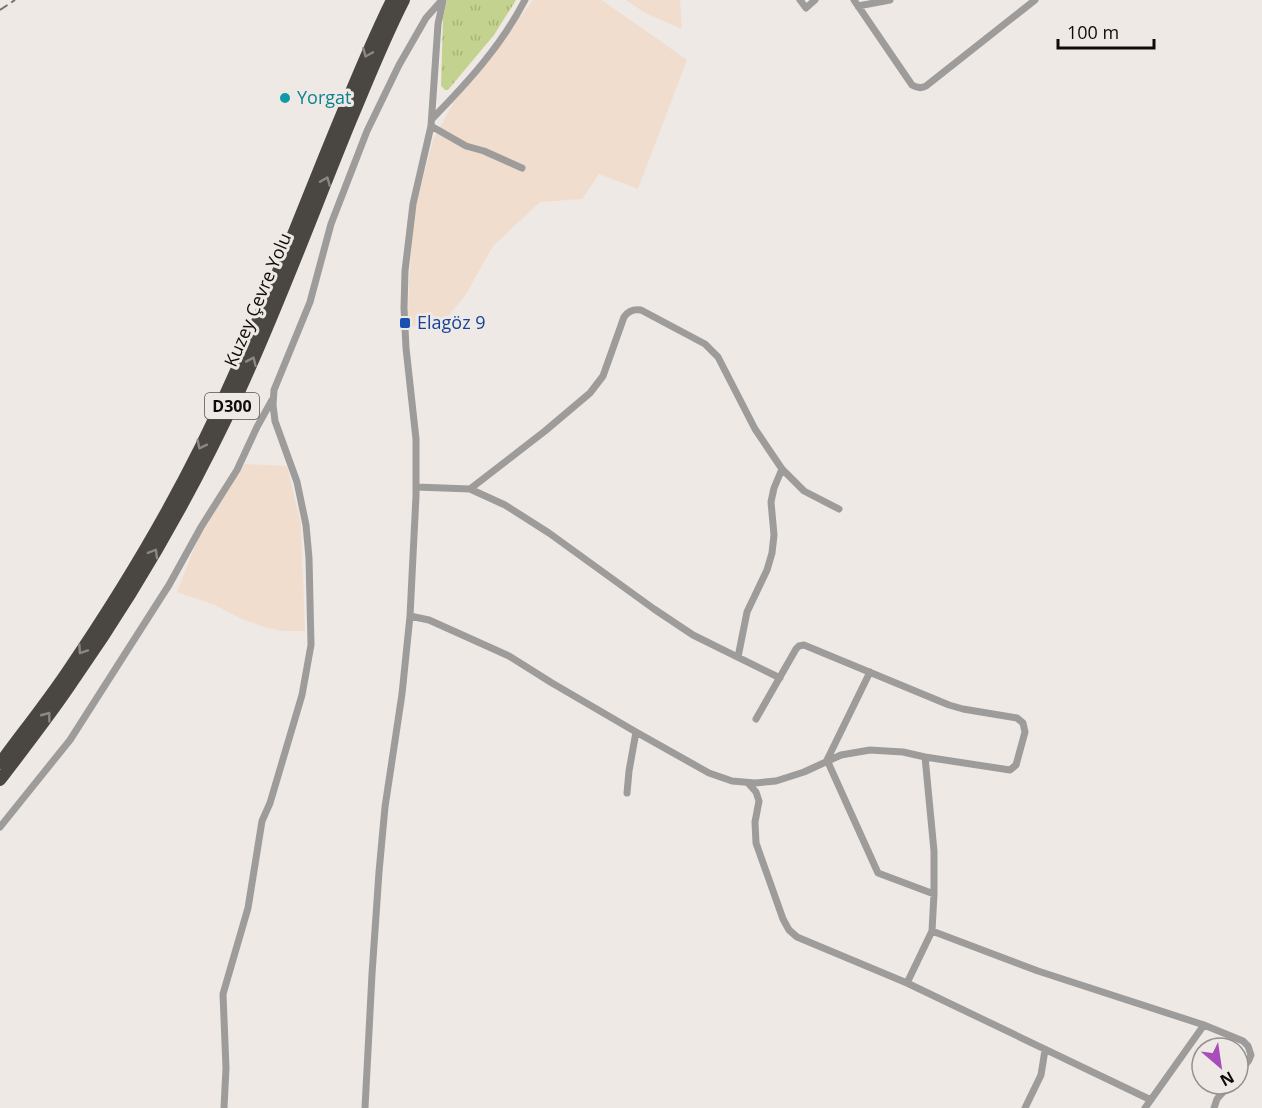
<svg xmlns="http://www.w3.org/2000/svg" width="1262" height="1108" font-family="'Open Sans',sans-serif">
	<defs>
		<pattern id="grass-tufts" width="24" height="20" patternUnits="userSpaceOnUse" patternTransform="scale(1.5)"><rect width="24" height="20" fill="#c3d38f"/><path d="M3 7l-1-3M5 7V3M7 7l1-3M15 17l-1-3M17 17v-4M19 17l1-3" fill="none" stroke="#a6b47a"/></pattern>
	</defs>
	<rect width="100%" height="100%" fill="#efe9e5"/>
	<path fill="#f0ddcd" d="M533,0H602L687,60L638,189L599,174L582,199L540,202L493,246L465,296L449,315L431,325L411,326L408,317L409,283L414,216L418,198L433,140L456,98Z
		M626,0H680L682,29L645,13Z
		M245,464L287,466L301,524L305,631H284L267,628L242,619L215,605L177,592L204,524Z"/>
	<path fill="url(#grass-tufts)" d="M447,0H516L494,35L448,90H445L441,86L443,17Z"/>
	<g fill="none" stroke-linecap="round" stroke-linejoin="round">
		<path stroke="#9e9c9a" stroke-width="7" d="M800,0L806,8L815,0
			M854,0L912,85C917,88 921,89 926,86L1035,0
			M858,6L890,0
			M432,119C468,82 501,46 525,0
			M431,126L466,146L484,151L522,168
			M416,487L470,489L505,505L549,533L654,609L693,635L780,678
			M470,489L545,431L590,393L603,376L624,317C628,311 634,309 641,310L705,344L718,357L755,429L782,469L804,491L839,509
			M410,616L429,620L509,656L552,683L636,732L709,773L732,781L755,783L776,781L804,772L841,755L870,750L903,752L925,757L1010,770L1016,765L1025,732L1023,723L1017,718L963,709L949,705L804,645L799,646L796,649L756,719
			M738,657L747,612L767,570L772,553L774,535L771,502L774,488L782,469
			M870,672L827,760L878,873L934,894
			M925,757L934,851V894L932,931L1038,971L1204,1025L1243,1041L1248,1046L1251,1055L1249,1060L1238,1074
			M748,783L756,792L759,801L755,822L756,843L783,919L789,930L797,937L907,983L1151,1100
			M627,793L629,771L636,732
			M0,827L70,740L169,585L201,527L237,470L257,427L272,400
			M907,983L932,931
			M224,1108L226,1068L223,994L248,908L262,821L270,803L302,695L311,645L309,558L306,525L297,482L275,421L273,405L274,390L310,302L331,224L367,131L399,65L426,18L442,0
			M365,1108L372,974L379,872L385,807L402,694L410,616L416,496V439L406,348L404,308L405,271L413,204L431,126L438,24L443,1
			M1025,1108L1041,1075L1045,1050
			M1145,1108L1204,1025
			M1214,1108L1217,1099L1230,1084"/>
		<path stroke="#4a4642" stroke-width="12" d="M0,763C22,733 46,703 67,672C129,581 186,485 230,384C270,296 304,205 341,116C357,77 373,38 392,0
			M0,780C25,747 52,713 75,678C138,588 193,491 239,392C280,303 314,210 351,120C368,80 384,39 404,0"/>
		<path stroke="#74706e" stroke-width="2" stroke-dasharray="9 4.5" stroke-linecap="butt" d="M0,10L15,0"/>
	</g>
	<defs><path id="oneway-chevron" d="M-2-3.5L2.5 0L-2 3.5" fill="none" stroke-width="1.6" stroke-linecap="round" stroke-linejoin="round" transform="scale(1.5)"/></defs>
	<g stroke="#8c8783">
		<use href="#oneway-chevron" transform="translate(367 53) rotate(113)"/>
		<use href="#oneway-chevron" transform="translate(326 181) rotate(-68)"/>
		<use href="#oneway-chevron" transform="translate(252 361) rotate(-66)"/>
		<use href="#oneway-chevron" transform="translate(201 445) rotate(117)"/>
		<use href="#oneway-chevron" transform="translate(154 553) rotate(-60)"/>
		<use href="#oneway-chevron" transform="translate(82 650) rotate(124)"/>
		<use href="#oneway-chevron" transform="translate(47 716) rotate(-53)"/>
	</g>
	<circle fill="#0f9aa8" stroke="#efe9e5" stroke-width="2" cx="285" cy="98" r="6"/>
	<rect fill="#1a4fb4" stroke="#efe9e5" stroke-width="2" x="399" y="317" width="12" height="12" rx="3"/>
	<g text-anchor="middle" stroke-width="6" stroke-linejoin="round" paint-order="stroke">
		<rect fill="#efe9e5" stroke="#524f4d" stroke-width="1.5" x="205" y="393" width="54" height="26" rx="4.5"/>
		<g font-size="16" font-weight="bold" fill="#0f0d0c">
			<text x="232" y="412">D300</text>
		</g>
		<g font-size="18" fill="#0d838f" stroke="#efe9e5" text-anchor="start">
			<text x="297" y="104">Yorgat</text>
		</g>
		<g font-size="18" fill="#0f0d0c" stroke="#efe9e5">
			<text transform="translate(258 300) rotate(-67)" y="6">Kuzey Çevre Yolu</text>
		</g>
		<g font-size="18" fill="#164399" stroke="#efe9e5" text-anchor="start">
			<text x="417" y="329">Elagöz 9</text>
		</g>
	</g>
	<g transform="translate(1220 1066) rotate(151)"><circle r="28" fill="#efe9e5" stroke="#95918e" stroke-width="1.5"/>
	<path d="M0-4.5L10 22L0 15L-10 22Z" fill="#a84eba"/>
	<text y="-9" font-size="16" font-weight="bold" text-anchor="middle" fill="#0f0d0c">N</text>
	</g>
	<path d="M1058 39v9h96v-9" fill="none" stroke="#0f0d0c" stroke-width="3"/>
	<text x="1067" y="39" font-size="18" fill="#0f0d0c" stroke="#efe9e5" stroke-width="4.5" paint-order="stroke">100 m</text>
</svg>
